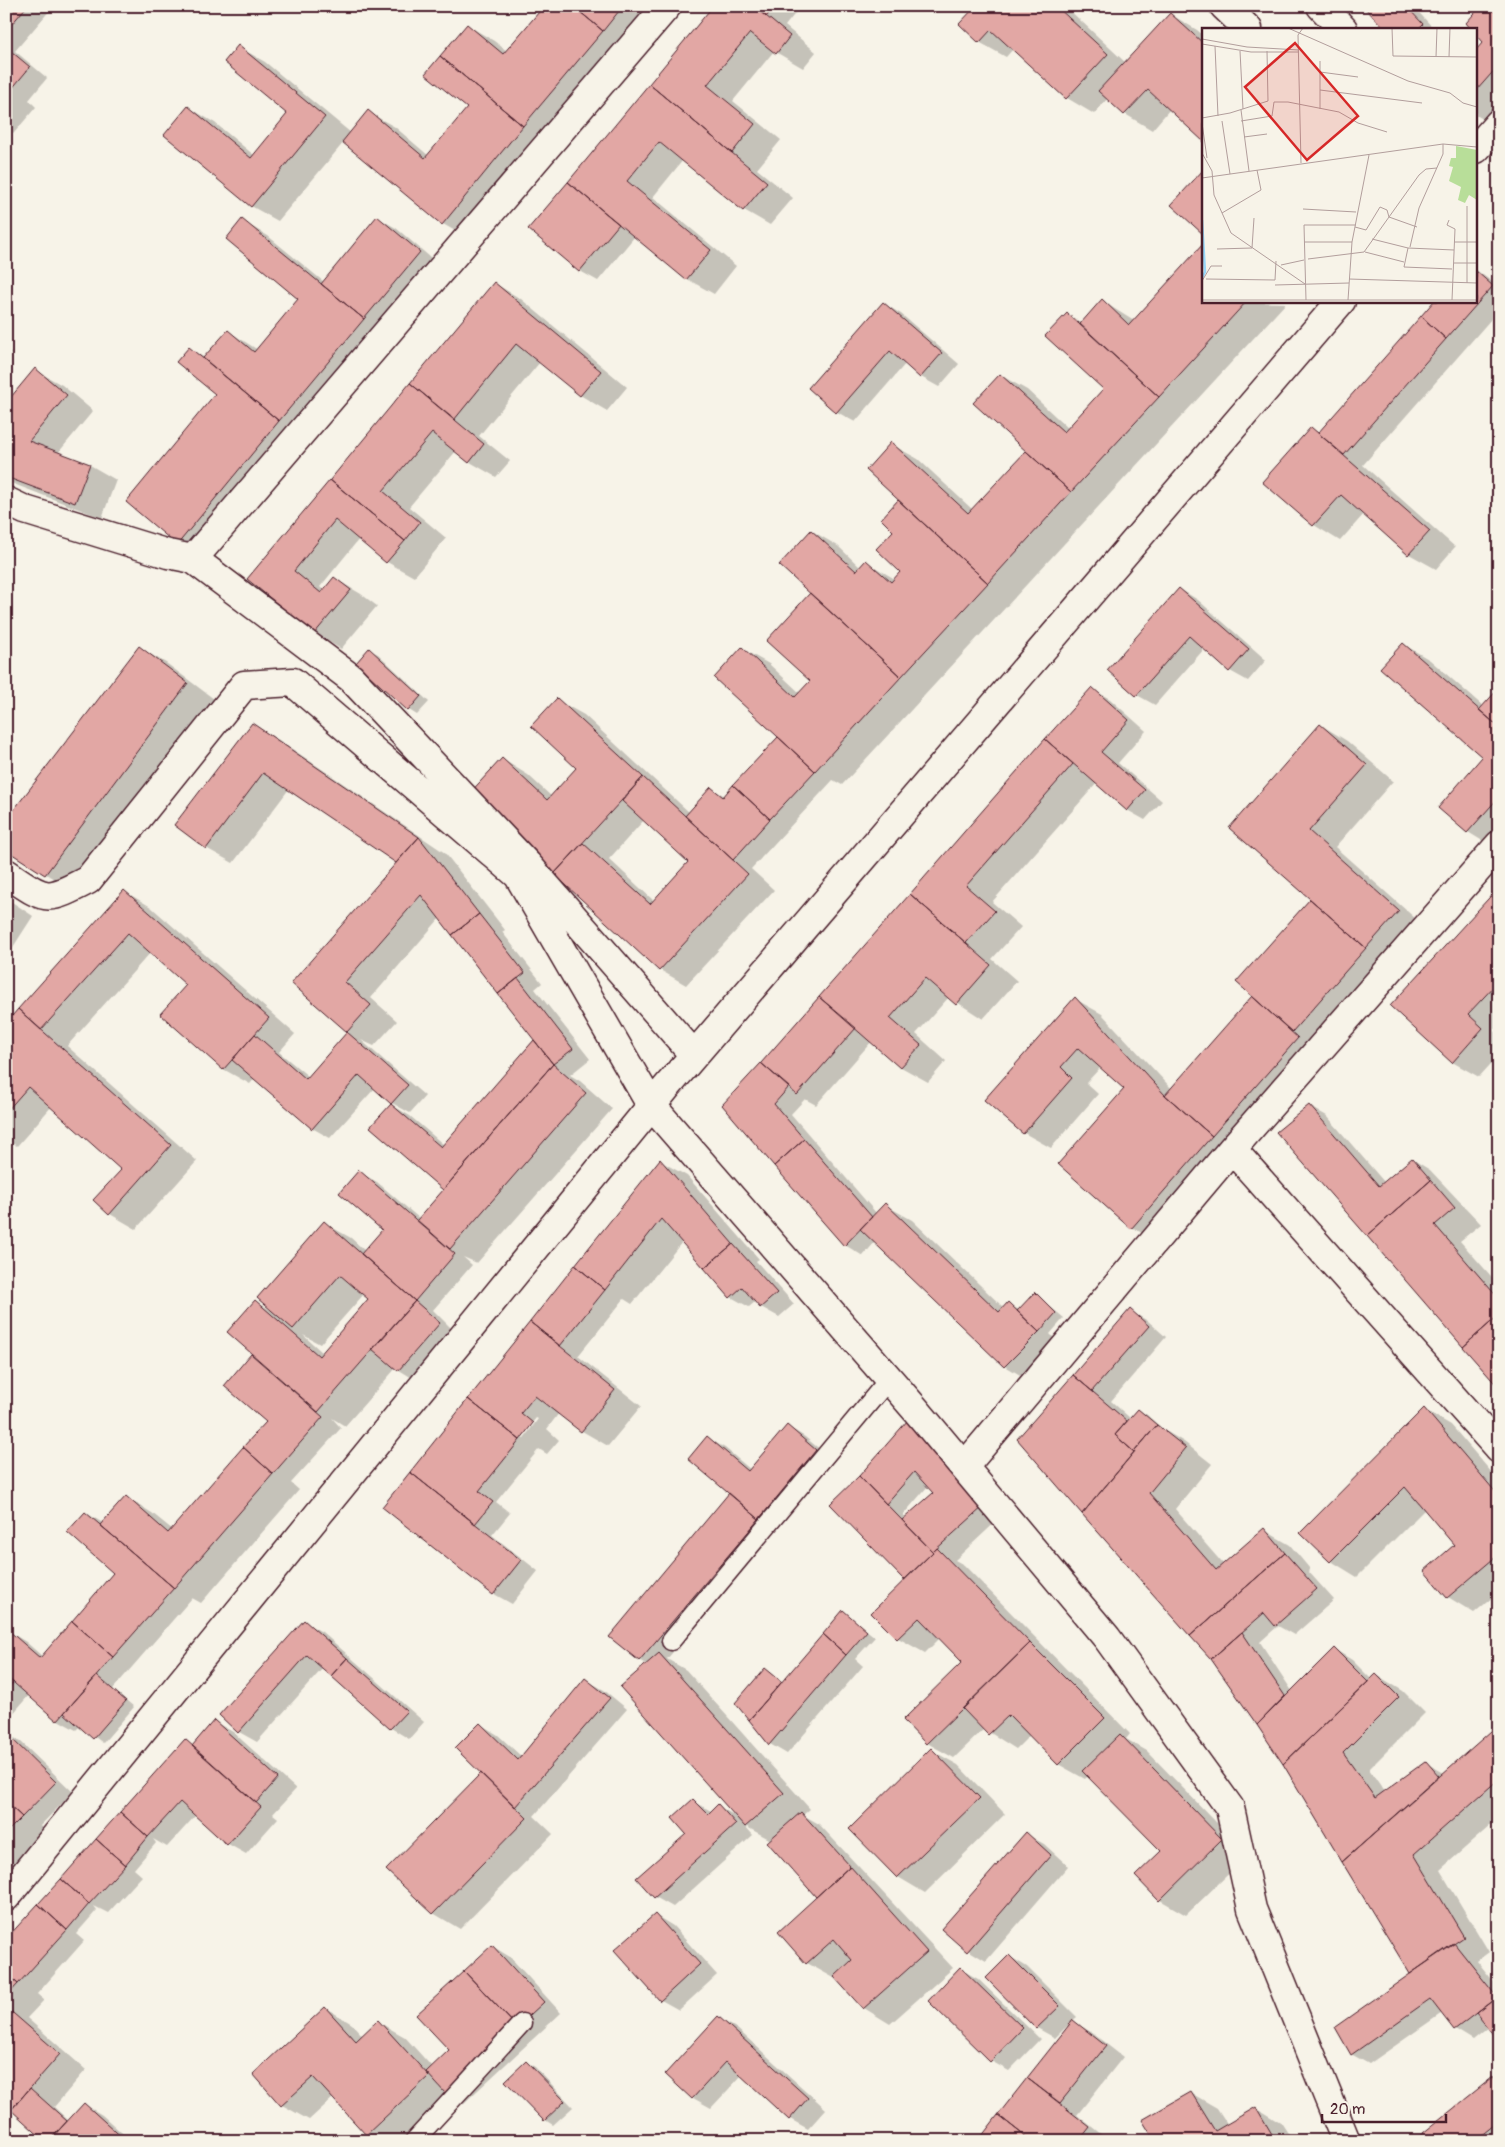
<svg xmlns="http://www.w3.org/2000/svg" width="1505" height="2147" font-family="Pangolin,sans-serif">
	<rect width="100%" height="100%" fill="#f7f3e8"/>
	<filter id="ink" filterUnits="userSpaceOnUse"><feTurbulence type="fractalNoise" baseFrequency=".02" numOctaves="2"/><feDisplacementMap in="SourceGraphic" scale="10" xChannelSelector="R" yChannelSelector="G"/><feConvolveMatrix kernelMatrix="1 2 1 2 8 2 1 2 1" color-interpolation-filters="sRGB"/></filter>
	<g filter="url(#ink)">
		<path fill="#0003" fill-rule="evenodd" d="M6,6H48L51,9L15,51L47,78L29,100L36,107L14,133L6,128Z
			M534,6H662L469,239L443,224L344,142L278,221L251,206L188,107L215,123L255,156L289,114L239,47L265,62L351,133L368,112L395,127L429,156L468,108L467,25L494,41L507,51L540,11Z
			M715,6H801L785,26L816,52L803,68L774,51L733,101L781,140L757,169L793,198L770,225L744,210L683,160L653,197L736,266L714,294L687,279L635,236L598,281L580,271Z
			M978,6H1065L1126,63L1170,14L1197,30L1204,36V140L1170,109L1152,130L1125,114L1108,98L1094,114L1067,98L1013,49L1006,57L979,42Z
			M1365,6H1413L1434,29H1387Z
			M1499,6V110L1488,122L1476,115V52L1485,42Z
			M378,218L396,228L437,263L204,559L178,544L217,394L189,349L205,358L228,331L258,350L300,299L242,221L268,236L324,282Z
			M1476,270L1499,287V310L1363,465L1455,547L1436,569L1409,554L1364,514L1340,541L1314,525L1264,482L1311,428L1320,433L1476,301Z
			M494,283L521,299L627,387L607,411L580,395L540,362L479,436L510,461L496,477L470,462L456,451L409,507L446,538L414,577L387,562L359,539L320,587L324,591L334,578L361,594L377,606L341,649L314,633L249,579Z
			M1102,301L1134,321L1204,301L1286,303L842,785L833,780L751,869L774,890L686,985L660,970L469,794L502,759L528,775L552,797L578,768L557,700L584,715L690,813L712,789L725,796L778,738L783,741L742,649L769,664L800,693L811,681L812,531L838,546L861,568L866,562L895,579L902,572L895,531L882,519L899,500L891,444L918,459L973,510L1028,451L1000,375L1027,390L1069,429L1105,389L1067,314L1082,323ZM644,820L690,862L654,901L609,859Z
			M883,303L901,314L959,364L939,387L921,377L906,363L855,422L837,412Z
			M6,348L12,353L6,359Z
			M35,370L62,385L93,411L58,453L90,465L116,480L102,518L6,481V405Z
			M1180,589L1198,600L1266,660L1248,681L1230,671L1205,648L1155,705L1137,695Z
			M1403,644L1430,660L1484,707L1499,690V843L1494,848L1468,832L1440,808L1484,757Z
			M139,648L166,663L214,699L72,890L46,874Z
			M369,650L378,654L429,702L417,715L409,710Z
			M1092,689L1110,699L1146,731L1118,763L1162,801L1145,820L1127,810L1097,783L992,902L1021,927L992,959L1017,981L983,1019L949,997L916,1034L946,1061L928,1082L901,1067L872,1041L816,1105L805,1099L791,1114L877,1214L885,1205L912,1220L1004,1308L1008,1304L1019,1310L1035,1294L1064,1318L1050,1334L1064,1348L1032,1382L1005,1366L875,1242L863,1256L845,1245L724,1105Z
			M252,724L279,740L445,853L505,930L502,932L542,983L535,989L590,1059L570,1075L580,1081L612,1109L477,1263L463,1257L472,1265L433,1310L457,1334L417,1381L396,1368L345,1426L332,1418L341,1428L291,1483L299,1490L201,1603L192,1598L113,1689L134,1707L103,1743L80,1726L76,1730L58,1720L29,1695L6,1722V1633L8,1631L26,1642L43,1657L115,1573L86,1513L103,1523L126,1497L152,1513L173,1530L267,1422L226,1385L253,1354L255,1301L272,1311L324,1223L351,1238L365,1251L383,1230L359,1172L377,1182L420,1219L445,1190L392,1105L410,1116L444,1145L536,1040L440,918L371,998L397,1021L374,1046L361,1040L425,1096L410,1113L392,1103L375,1088L330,1138L312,1128L255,1078L250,1084L223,1069L188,985L151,952L67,1046L197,1161L136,1229L110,1214L123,1169L52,1106L17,1146L6,1140V1025L124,891L151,907L295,1034L279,1052L309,1077L349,1032L293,983L398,863L289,789L233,863L206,848ZM364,1294L370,1299L323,1353L303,1335L320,1344Z
			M1321,725L1347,741L1393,781L1335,847L1425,927L1158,1243L1132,1227L1126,1089L1101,1067L1086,1083L1098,1094L1051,1148L1024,1133L986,1100L1075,999L1102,1014L1172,1089L1253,996L1238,982L1311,899L1230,828Z
			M1499,889V1025L1494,1030L1499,1035V1055L1479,1077L1452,1062Z
			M6,898L33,916L6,958Z
			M1309,1106L1327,1116L1385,1183L1412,1159L1430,1170L1481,1224L1460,1241L1499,1285V1386Z
			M660,1161L687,1176L759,1259L756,1261L794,1304L779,1317L761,1307L756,1301L749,1307L731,1297L682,1242L632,1304L624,1299L578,1356L641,1406L608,1446L582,1431L559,1413L547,1429L559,1440L547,1454L539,1449L496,1502L510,1513L492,1535L538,1571L512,1604L494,1594L384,1506ZM536,1418L538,1419L524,1438H520Z
			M1130,1311L1148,1321L1166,1337L1111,1401L1131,1419L1139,1410L1147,1415L1164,1430L1184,1442L1212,1464L1175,1509L1224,1565L1264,1530L1290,1545L1310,1569L1308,1571L1334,1600L1294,1635L1278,1626L1260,1642L1292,1691L1334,1649L1352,1660L1372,1680L1377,1675L1403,1691L1425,1713L1369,1769L1385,1792L1426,1763L1444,1773L1499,1726V1818L1440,1870L1489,1952L1477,1961L1499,1988V2040L1489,2027L1473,2040L1455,2029L1442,2013L1369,2064L1351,2054L1412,1974L1284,1764L1211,1659L1019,1439Z
			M1425,1410L1451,1425L1499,1481V1592L1474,1613L1448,1597L1456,1545L1425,1509L1357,1577L1331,1561L1302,1533Z
			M909,1422L1001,1517L955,1560L964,1565L1130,1734L1126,1739L1147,1751L1248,1855L1186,1915L1160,1900L1163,1851L1089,1775L1085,1779L1058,1764L1030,1735L1016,1749L984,1729L954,1758L927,1743L964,1662L940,1638L925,1653L898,1638L906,1580L832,1504L860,1477ZM928,1486L934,1493L906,1518L903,1515Z
			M787,1426L805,1437L834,1461L667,1659L686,1670L810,1809L803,1815L819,1824L953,1968L890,2024L864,2008L835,1977L834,1978L807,1963L818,1897L771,1840L745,1826L753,1835L673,1907L655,1897L688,1834L693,1801L711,1811L718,1806L737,1817L647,1665L639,1660L730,1493L707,1438L725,1448L751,1470Z
			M844,1612L875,1637L855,1659L863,1666L787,1754L770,1744L765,1669L783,1682Z
			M304,1622L322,1632L424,1722L409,1739L391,1728L323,1668L257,1742L239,1732Z
			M586,1680L604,1690L627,1709L534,1816L553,1834L460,1929L433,1913L486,1777L480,1724L498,1735L522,1757Z
			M215,1722L233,1732L296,1789L273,1814L278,1818L246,1854L228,1844L196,1815L167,1847L153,1839L156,1843L134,1869L142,1876L108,1913L94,1906L97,1910L76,1934L84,1941L37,1994L44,2000L27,2018L86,2070L54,2107L69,2121L84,2104L102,2115L131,2141H46L6,2105V1941L185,1741L194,1746Z
			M6,1733L21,1742L73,1792L40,1826L47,1833L6,1875Z
			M931,1750L958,1765L1005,1814L925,1893L898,1877L850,1829Z
			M1026,1834L1044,1844L1068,1866L986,1961L968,1950Z
			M655,1915L673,1926L717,1975L679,2010L661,2000Z
			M492,1946L510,1957L561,2013L464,2103L451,2096L403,2141H379L367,2134L334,2097L309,2120L282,2105L326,2008L352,2024L363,2036L378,2022L405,2037L432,2067L451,2050Z
			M1009,1956L1027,1967L1077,2017L1072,2021L1091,2032L1123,2057L1077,2115L1107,2139L1105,2141H980L1068,2028L1067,2026L1055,2038L1037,2028L987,1978Z
			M960,1969L978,1979L1040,2039L1009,2071L991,2061Z
			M718,2018L736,2028L826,2109L808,2129L790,2119L742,2075L711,2108L693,2098L666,2074Z
			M526,2062L535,2067L573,2107L553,2125L545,2120Z
			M1493,2078L1499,2082V2141H1415Z
			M1191,2093L1217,2108L1228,2125L1256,2108L1282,2124L1293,2141H1156Z"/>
		<path fill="#e2a7a4" stroke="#4a1f2b" d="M6,6H27L6,31Z
			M532,6H573L603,31L523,126L440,56L467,24L503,54L539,12Z
			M573,6H623L603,31Z
			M713,6H754L790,36L776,54L750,33L707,85L755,124L732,153L649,84Z
			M754,6H775L766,17Z
			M976,6H1056L1108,54L1066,99L991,30L979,43L959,24Z
			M1363,6H1406L1423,24L1418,29H1385Z
			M1481,6H1499V65L1476,91V50L1483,42L1476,34V29H1471L1466,23Z
			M1170,13L1204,44V142L1148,90L1124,115L1098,91Z
			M238,45L325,117L251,207L164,135L188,106L251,158L287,114L224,62Z
			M6,47L30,67L10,91L6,87Z
			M440,56L523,126L442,225L342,142L368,110L425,158L467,108L425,74Z
			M649,84L767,182L743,211L659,142L627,181L711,250L686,280L568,182Z
			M1204,169V235L1171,205Z
			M568,182L619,224L579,272L528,229Z
			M377,216L420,252L364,319L321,284Z
			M242,219L364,319L279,421L203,358L228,330L254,352L298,299L226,239Z
			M1204,243V301H1247L1159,397L1080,324L1102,299L1129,325Z
			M1476,271L1493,286L1446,339L1421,316L1434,301H1476Z
			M494,282L601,371L580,396L516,344L454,420L410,383Z
			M883,302L942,353L920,378L890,351L836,413L808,388Z
			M1067,313L1159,397L1071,492L973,403L1000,374L1064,432L1103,389L1045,336Z
			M1421,316L1446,339L1344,455L1318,433Z
			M189,347L279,421L177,545L126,502L215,394L176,362Z
			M35,368L67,395L29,441L90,464L75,503L6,477V403Z
			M410,383L484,444L469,463L432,433L383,491L420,522L405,541L330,480Z
			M1311,427L1430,531L1408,555L1341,495L1313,526L1262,482Z
			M891,442L968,513L1026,451L1071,492L988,583L866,470Z
			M330,480L405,541L386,563L335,520L294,571L321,593L334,577L351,590L314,634L247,579Z
			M898,500L988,583L901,677L779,565L811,530L856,571L866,560L891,582L900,572L876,549L893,531L881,519Z
			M1179,588L1249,649L1229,672L1189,636L1136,696L1107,670Z
			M810,593L901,677L815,771L714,678L742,647L795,697L810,681L766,641Z
			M1403,643L1499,727V797L1467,833L1438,808L1482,757L1380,668Z
			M139,646L188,683L45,875L6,850V820Z
			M369,648L421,696L408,711L356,663Z
			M1092,687L1129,720L1101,752L1145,790L1127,811L1045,739Z
			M1499,688V727L1479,710Z
			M557,698L643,777L554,874L468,795L502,758L547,800L576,768L531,726Z
			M252,723L419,837L396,863L263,773L206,849L174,825Z
			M1320,724L1367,765L1309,831L1399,911L1366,948L1229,828Z
			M778,737L815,771L770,819L733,785Z
			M1045,739L1073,764L966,886L995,911L966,943L910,894Z
			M643,777L748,874L659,971L554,874L583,843L650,904L688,862L622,801Z
			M733,785L770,819L733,860L685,816L711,787L723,797Z
			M419,837L479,914L452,935L421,895L345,982L371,1005L347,1032L291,983Z
			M1499,887V981L1468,1014L1483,1028L1452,1063L1390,1006Z
			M124,890L269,1018L223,1070L160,1014L186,985L128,933L41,1030L18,1009Z
			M910,894L991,965L956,1005L925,978L890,1018L921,1045L900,1068L819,997Z
			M1310,899L1366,948L1292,1032L1236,982Z
			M479,914L525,973L498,994L452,935Z
			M518,978L573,1049L553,1064L498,994Z
			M1252,996L1298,1038L1212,1136L1165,1095Z
			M819,997L856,1028L797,1095L761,1063Z
			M1075,997L1165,1095L1212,1136L1131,1229L1058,1164L1124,1089L1078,1048L1061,1067L1072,1078L1023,1134L984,1100Z
			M18,1009L171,1145L109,1215L93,1200L121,1170L28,1087L6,1112V1023Z
			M347,1032L408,1085L391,1104L359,1075L312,1129L232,1060L255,1034L306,1079Z
			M534,1040L553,1064L443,1190L370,1127L391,1104L441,1147Z
			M761,1063L789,1087L774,1104L804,1139L774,1166L722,1105Z
			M553,1064L586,1093L450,1249L417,1220Z
			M1309,1105L1379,1186L1412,1158L1431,1180L1367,1236L1276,1132Z
			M804,1139L872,1217L844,1246L774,1166Z
			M660,1159L733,1244L704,1268L661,1219L605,1290L575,1265Z
			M359,1170L455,1254L415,1301L361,1254L382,1230L339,1193Z
			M1431,1180L1455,1208L1435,1225L1499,1299V1315L1463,1347L1367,1236Z
			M885,1203L999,1312L1008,1302L1039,1332L1004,1367L860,1229Z
			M324,1221L415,1301L318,1412L227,1332L255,1300L319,1356L368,1299L340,1275L293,1329L257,1298Z
			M733,1244L777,1293L760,1308L742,1287L730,1298L704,1268Z
			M575,1265L605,1290L560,1346L530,1322Z
			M1035,1292L1056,1313L1039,1332L1017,1311Z
			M415,1301L440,1323L398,1371L372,1349Z
			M1130,1309L1149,1326L1092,1391L1073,1375Z
			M1499,1315V1388L1463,1347Z
			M530,1322L615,1390L581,1432L535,1396L521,1413L533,1423L520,1440L468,1399Z
			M251,1354L323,1417L273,1474L243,1447L266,1422L224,1386Z
			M1073,1375L1127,1421L1115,1435L1134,1452L1082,1514L1017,1439Z
			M468,1399L520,1440L479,1491L493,1502L475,1524L410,1472Z
			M1424,1408L1499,1496V1554L1447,1598L1424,1571L1454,1545L1405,1487L1330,1562L1300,1533Z
			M1138,1409L1157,1425L1134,1452L1115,1435Z
			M908,1420L984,1506L933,1552L902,1520L933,1493L914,1472L886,1504L859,1476Z
			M787,1425L816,1450L759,1519L688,1459L707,1436L748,1471Z
			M1157,1425L1186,1448L1149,1493L1216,1570L1264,1528L1285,1553L1190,1636L1082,1514Z
			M243,1447L273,1474L174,1588L100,1525L126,1496L168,1533Z
			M410,1472L521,1560L493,1595L382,1507Z
			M859,1476L933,1552L904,1580L830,1504Z
			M729,1493L759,1519L639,1661L609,1637Z
			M85,1512L174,1588L113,1657L72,1621L113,1573L67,1532Z
			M937,1548L1030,1643L926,1744L903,1720L962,1662L919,1618L897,1639L871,1613Z
			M1285,1553L1317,1589L1275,1626L1264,1613L1211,1659L1190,1636Z
			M843,1610L867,1631L846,1655L823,1634Z
			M304,1620L347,1658L331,1676L307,1655L238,1733L219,1715Z
			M72,1621L113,1657L57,1721L6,1676V1631L8,1630L40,1658Z
			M1242,1632L1285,1696L1257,1725L1211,1659Z
			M823,1634L846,1655L769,1745L749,1720Z
			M1030,1643L1105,1718L1058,1765L1009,1715L988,1735L963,1709Z
			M1334,1648L1368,1682L1283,1764L1257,1725Z
			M659,1653L784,1793L745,1827L620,1687Z
			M347,1658L407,1711L390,1729L331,1676Z
			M765,1668L782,1682L749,1720L735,1703Z
			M1376,1674L1399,1697L1343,1753L1375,1798L1426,1761L1439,1776L1342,1862L1283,1764Z
			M6,1676L13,1683L6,1691Z
			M97,1676L126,1701L93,1739L64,1713Z
			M585,1678L610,1698L515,1807L455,1748L480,1723L518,1760Z
			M214,1720L278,1778L256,1803L192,1746Z
			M1499,1724V1779L1414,1854L1464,1937L1410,1974L1342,1862Z
			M6,1733L56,1782L22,1817L6,1802Z
			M1120,1734L1222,1839L1159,1901L1135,1876L1161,1851L1082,1771Z
			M185,1739L261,1807L227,1845L180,1802L148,1837L120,1812Z
			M931,1748L980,1798L897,1878L849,1829Z
			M481,1773L527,1818L433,1914L386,1870Z
			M693,1799L708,1814L718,1804L736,1824L654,1898L636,1878L686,1834L672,1818Z
			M6,1802L22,1817L6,1833Z
			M120,1812L148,1837L125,1865L96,1839Z
			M801,1812L850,1866L816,1897L767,1842Z
			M1026,1832L1051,1855L967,1952L941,1929Z
			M96,1839L125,1865L89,1904L61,1879Z
			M850,1866L927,1952L863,2009L834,1977L852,1960L834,1939L806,1964L778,1932Z
			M61,1879L89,1904L67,1930L38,1904Z
			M38,1904L67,1930L18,1984L6,1973V1939Z
			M655,1914L700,1964L660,2001L614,1950Z
			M1454,1943L1497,1997L1454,2030L1430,1999L1351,2055L1335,2027Z
			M492,1945L544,2002L517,2027L464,1971Z
			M1009,1955L1060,2006L1036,2029L986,1978Z
			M960,1967L1023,2028L990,2062L928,2001Z
			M464,1971L517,2027L445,2093L426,2072L449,2050L416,2015Z
			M6,1973L18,1984L6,1997Z
			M1499,1996V2042L1476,2013Z
			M6,2007L60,2054L11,2110L6,2106Z
			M325,2007L356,2041L378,2020L429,2076L366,2135L313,2077L281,2106L253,2074Z
			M718,2016L808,2098L789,2120L726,2062L692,2099L665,2074Z
			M1073,2020L1106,2046L1060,2103L1027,2078Z
			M526,2061L565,2101L544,2121L505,2081Z
			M1493,2077L1499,2084V2121L1474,2141H1413Z
			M1027,2078L1090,2127L1079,2141H1031L998,2115Z
			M30,2088L67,2121L49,2141H45L11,2110Z
			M1191,2092L1215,2131L1256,2107L1276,2141H1155L1142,2120Z
			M84,2103L126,2141H49Z
			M998,2115L1031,2141H978Z"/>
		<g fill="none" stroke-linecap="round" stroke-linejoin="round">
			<g stroke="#4a1f2b" stroke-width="21">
				<path id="lane" d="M671,1641L889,1379
					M414,2141L522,2023"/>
			</g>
			<g stroke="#4a1f2b" stroke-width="31">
				<path id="street" d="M1224,6L1248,29
					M1321,6L1343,29
					M1476,149L1499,123
					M6,501L25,510L168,554L193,559L667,6
					M193,559L351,678L527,864L694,1055
					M6,873C47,900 44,903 88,880L244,685L293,682L518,875L651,1105L916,1410L1107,1638L1230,1808L1252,1909L1346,2141
					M1232,1149L1499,1449
					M964,1467L1232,1149L1499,845
					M6,1897L666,1088L1341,301"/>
			</g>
			<use href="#lane" stroke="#f7f3e8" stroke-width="18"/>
			<use href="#street" stroke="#f7f3e8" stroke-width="28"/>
		</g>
	</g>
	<g transform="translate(1202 28)">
		<rect width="275" height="275" fill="#f7f3e8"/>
		<path d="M254,118L275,122V172L267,167L263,175L256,172L259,159L247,153L251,139L247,138L249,130H254Z" fill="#b8de99"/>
		<path fill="none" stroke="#97d7f8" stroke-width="2.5" d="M0,192L3,244L0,250"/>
		<path fill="none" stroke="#b29e9c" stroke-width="1" d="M86,0L206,53L248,65L261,75L275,79M190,0L191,28L275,29M0,11L45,19L97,22M0,16L49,24H97M13,18L16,88M38,23L41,81M234,29L235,0M247,29L248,0M118,33V81M118,44L156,49M118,62L220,75M39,82L47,143M0,90L28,85L66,73L65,23M20,93L28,146M39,93L70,88L72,74H86L137,84L156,95L185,104M0,95L5,130M42,109L65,106M0,125L10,143L12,167L29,205L103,256M99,135L96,7L101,0M0,150L241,116L275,119M101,181L154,184M20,185L59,162L55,142M247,192L245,197L253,201L250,272M153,199L164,202L178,179L185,182L187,189L215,199M170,211L206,220L252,222M102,214H150M252,214H275M208,219L217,180L241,126V116M206,220L202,239L250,241M15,221L50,220L52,190M163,224L202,234M106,231L162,224L217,147L224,141L235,140M252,235H275M79,237L102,232M4,251L73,252M147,251L275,255M73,252L74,233M0,253L9,238H20M265,255V178M73,257L147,255M0,272H275M104,272L102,197H154M146,272L150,214L167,127"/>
		<path fill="#d62828" fill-opacity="0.15" stroke="#d62828" stroke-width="2.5" d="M93,15L156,88L105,132L43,59Z"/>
		<rect width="275" height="275" fill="none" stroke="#4a1f2b" stroke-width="2.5"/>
	</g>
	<rect width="1505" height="2147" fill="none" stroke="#f7f3e8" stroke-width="25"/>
	<rect x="12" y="12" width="1480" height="2122" fill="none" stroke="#4a1f2b" stroke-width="2" filter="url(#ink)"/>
	<path d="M1322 2114v8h124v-8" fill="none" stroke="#4a1f2b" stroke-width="2.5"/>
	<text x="1330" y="2114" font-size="15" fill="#4a1f2b" stroke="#f7f3e8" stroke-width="4" paint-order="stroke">20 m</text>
</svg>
